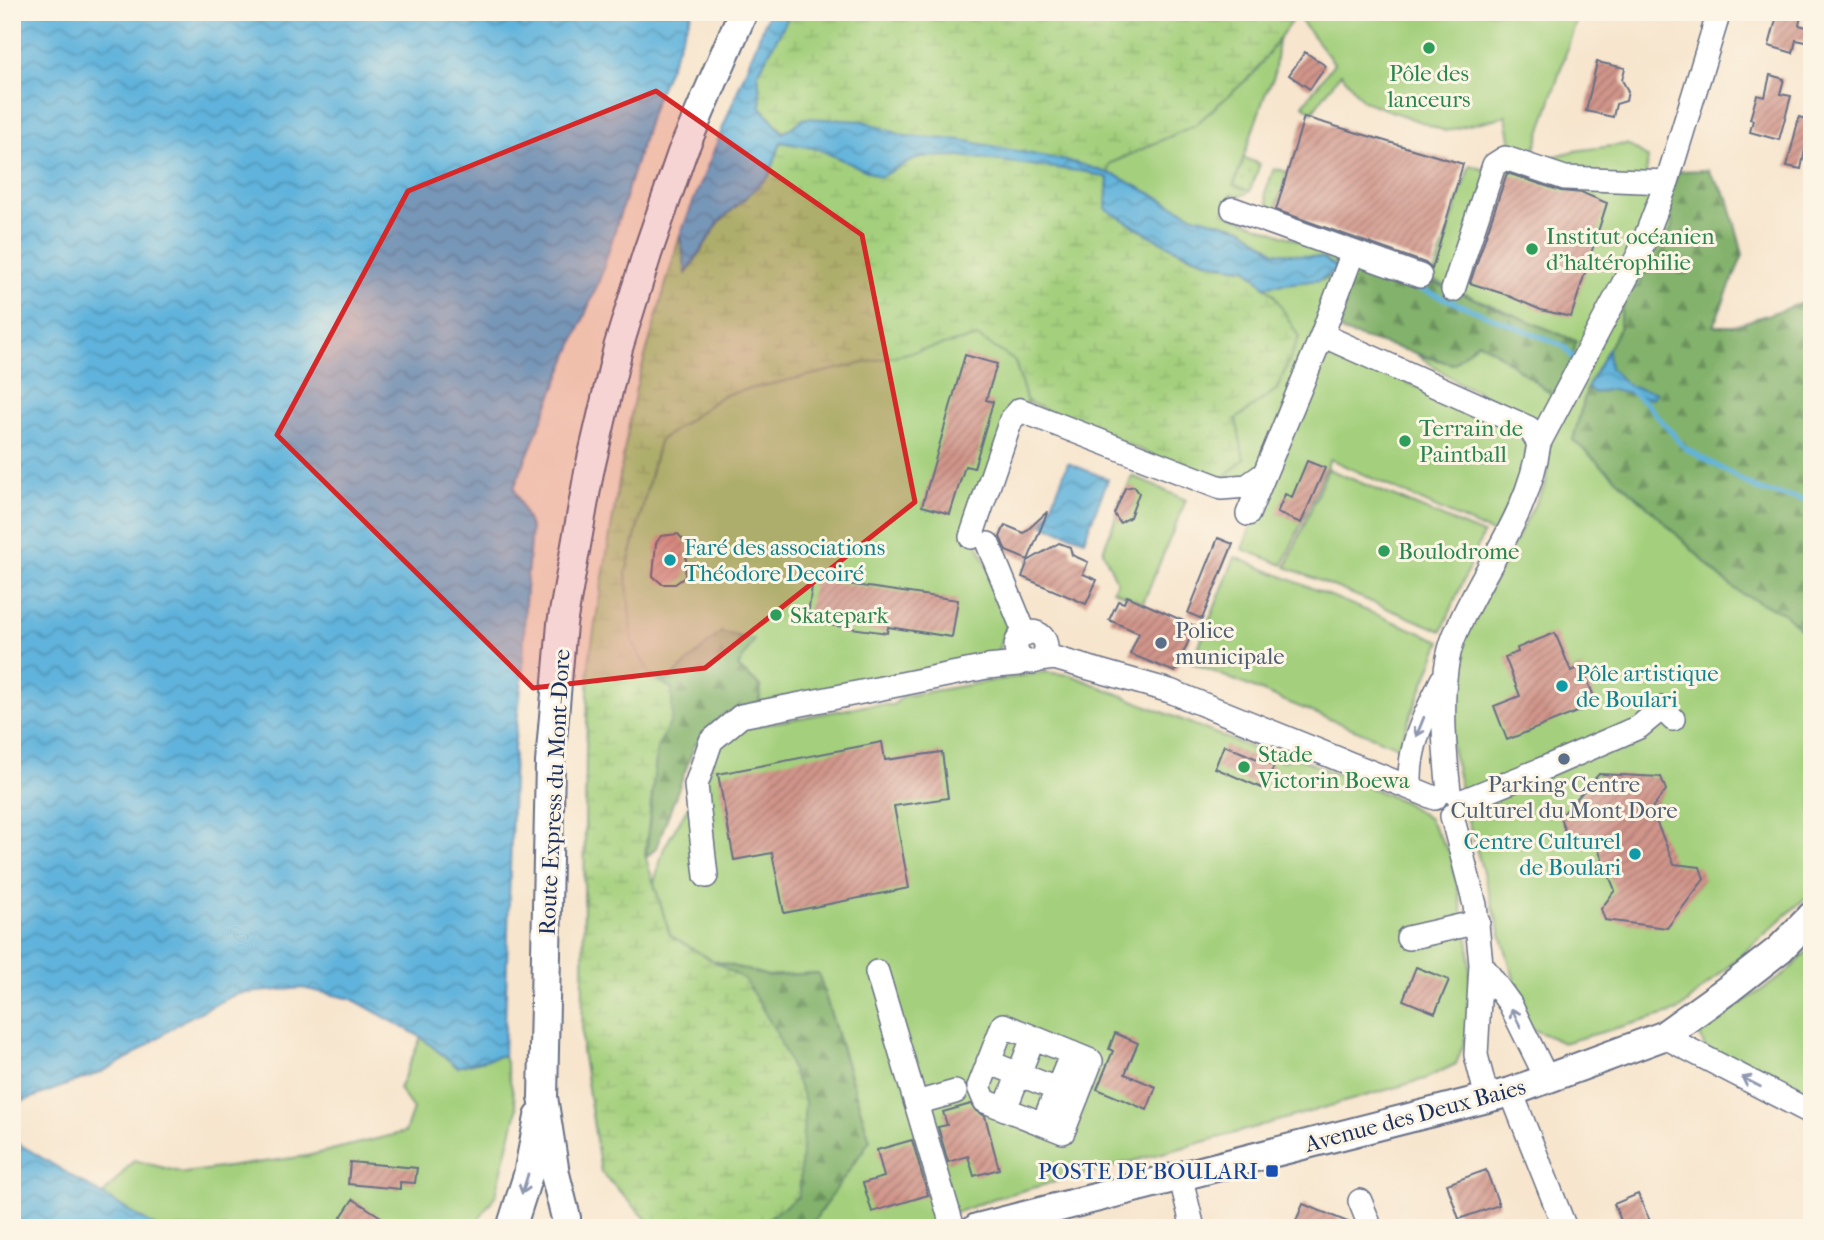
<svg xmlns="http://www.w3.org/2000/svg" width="1824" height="1240" font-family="'IM FELL French Canon',serif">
	<defs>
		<pattern id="forest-firs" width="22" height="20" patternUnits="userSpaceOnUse" patternTransform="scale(1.75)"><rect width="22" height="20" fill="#83b26c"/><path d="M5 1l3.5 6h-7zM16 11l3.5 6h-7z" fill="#6a915c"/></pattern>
		<pattern id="wetland-marsh" width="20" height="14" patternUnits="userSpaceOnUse" patternTransform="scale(1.75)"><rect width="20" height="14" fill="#a4d07d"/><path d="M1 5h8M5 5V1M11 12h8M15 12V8" fill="none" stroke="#8db36e"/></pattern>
		<pattern id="garden-dots" width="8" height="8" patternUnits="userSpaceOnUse" patternTransform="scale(1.75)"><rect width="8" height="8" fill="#a4d07d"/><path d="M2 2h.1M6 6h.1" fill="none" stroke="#8db36e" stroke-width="1.8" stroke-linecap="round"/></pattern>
		<pattern id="water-waves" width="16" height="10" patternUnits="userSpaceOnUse" patternTransform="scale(1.75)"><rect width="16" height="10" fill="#60b3dc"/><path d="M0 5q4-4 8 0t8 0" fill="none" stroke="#4e92b6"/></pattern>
		<pattern id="building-hatch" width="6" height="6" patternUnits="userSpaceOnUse" patternTransform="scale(1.75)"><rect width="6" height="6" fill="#d1958a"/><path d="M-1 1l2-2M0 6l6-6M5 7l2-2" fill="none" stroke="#a97a74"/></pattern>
	</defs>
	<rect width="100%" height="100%" fill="#fcf5e5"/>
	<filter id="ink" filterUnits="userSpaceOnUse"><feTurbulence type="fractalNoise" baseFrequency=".0143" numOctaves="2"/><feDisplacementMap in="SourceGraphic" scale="14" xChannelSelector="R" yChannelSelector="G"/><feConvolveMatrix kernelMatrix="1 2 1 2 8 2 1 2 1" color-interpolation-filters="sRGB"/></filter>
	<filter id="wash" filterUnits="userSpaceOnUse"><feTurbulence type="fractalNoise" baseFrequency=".00686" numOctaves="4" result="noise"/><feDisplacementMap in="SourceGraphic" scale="28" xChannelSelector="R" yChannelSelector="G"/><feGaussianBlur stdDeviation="1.57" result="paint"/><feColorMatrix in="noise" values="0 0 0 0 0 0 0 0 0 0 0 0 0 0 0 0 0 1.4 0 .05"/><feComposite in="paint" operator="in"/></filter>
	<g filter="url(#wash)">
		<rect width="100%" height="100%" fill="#f7e5cd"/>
		<path fill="#a4d07d" stroke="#60806e" stroke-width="2" d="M1298,12H1579L1535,149L1511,144L1506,116L1445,131L1363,101L1341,73L1312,112L1303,105L1334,63L1297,16Z
			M1278,40L1274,76L1265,95L1234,185L1250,191L1241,196L1231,194L1224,213L1331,253L1338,269L1320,258L1275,252L1242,228L1194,216L1108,173L1109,164L1195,125L1254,73Z
			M1627,144L1648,158L1644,190L1667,192L1673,228L1646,261L1640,286L1624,291L1619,329L1587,388L1573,440L1655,513L1720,577L1742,594L1785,614L1812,641V892L1678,1011L1563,1043L1528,1027L1467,817L1449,734L1459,647L1546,483L1549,439L1538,419L1461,384L1417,355L1452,364L1478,342L1493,350L1555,397L1576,341L1432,280L1470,165L1485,170L1489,155L1496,150L1506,148L1541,160L1574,151Z
			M1336,276L1262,466L1242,482L1218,483L1243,459L1236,419L1277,389L1274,295L1265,286L1320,280Z
			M978,336L1015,361L1027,402L970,527L1011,619L996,655L759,702L761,687L738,667L722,632L667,681L651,676L632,641L626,573L659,441L723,395Z
			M1329,352L1359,362L1518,430L1529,444L1527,462L1494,534L1330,459L1283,565L1242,549L1321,353Z
			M1328,469L1483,534L1442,631L1286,567Z
			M1132,476L1186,500L1143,603L1113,590L1117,582L1103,551Z
			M1235,557L1441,641L1398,747L1192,663Z
			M1044,672L1071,675L1283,761L1296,757L1402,801L1428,818L1451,855L1469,945L1471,1000L1466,1038L1456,1064L1425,1079L1207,1141L995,1198L925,1224L896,1228H809L870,1140L818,973L768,976L711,960L670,935L654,883L664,848L711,767L717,742L745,728L870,705H893L904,696Z
			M1812,947V1098L1769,1080L1705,1048L1699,1032L1784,975Z
			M421,1037L457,1067L504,1055L517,1110L496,1194L473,1228H157L103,1195L134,1160L184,1173L307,1156L405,1132L413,1109L399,1089Z"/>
		<path fill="url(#forest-firs)" stroke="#4f7065" stroke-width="2" d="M1708,170L1728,198L1743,255L1713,326H1733L1812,300V641L1785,614L1742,594L1720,577L1655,513L1573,440L1587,388L1619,329L1624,291L1640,286L1646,261L1673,228L1667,192L1679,171Z
			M1356,263L1428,281L1460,293L1576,341L1573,358L1556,397L1493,350L1478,342L1453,364L1342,332L1336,316Z
			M721,632L754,640L738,667L761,687L759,702L723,714L695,745L656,848L646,858L657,748L672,718V689L651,676L667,681Z
			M711,960L768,976L818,973L870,1140L809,1228H754L799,1196L777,1034L745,981Z"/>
		<path fill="url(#wetland-marsh)" stroke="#60806e" stroke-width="2" d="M791,12H1298L1254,73L1195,125L1109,164L1106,209C1149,235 1195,267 1246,268L1274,295L1299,337L1277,389L1236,419L1244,459L1218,483L1027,402L1015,361L978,337L723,395L659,441L626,573L632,641L651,676L672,689V719L657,748L645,855L670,935L745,980L777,1034L805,1101L799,1196L754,1228H655L601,1172L582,1050L586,751L589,661L624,451L636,388L680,235L687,273L720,221L769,176L784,133L761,107L758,73Z"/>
		<path fill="url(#garden-dots)" stroke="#60806e" stroke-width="2" d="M1244,158L1260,164L1250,191L1234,185Z
			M1274,168L1287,172L1275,212L1269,208L1265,193Z"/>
		<path fill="url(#water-waves)" stroke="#3e719d" stroke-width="2" d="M12,12H692L653,107L601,276L514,488L531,529L525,603L523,670L514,748L504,1055L457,1067L421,1037L352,999L302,988L236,994L184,1020L130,1057L102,1072L12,1105Z
			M769,12H791L758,73L761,107L783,133L805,118L863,121L905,136L961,140L1077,163L1117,176L1194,216L1242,228L1275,252L1323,258L1338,269L1320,280L1265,286L1246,268C1195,266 1149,235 1106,209L1108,178L1086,172L960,156L920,157L880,177L818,149L781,142L769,176L720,221L686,273L680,235Z
			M1608,349L1610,368L1630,387L1657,392L1652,399L1612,389L1595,393L1587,388Z
			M1068,463L1108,479L1084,540L1044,525Z
			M16,1142L157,1228H12V1144Z"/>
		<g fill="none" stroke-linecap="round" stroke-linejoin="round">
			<path stroke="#60b3dc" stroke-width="5" d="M1355,269L1428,292L1564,346L1573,358
				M1629,389L1647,404L1685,448L1761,491L1812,501"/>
		</g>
		<g id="blocks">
			<path fill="url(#building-hatch)" d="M1778,12H1802L1799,25L1810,28L1806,42L1796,40L1793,53L1769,46Z
				M1305,52L1326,66L1310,89L1289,75Z
				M1597,62L1625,68L1622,80L1628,91L1626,101L1616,104L1613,117L1586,111Z
				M1770,75L1784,79L1780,94L1791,96L1779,140L1750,132L1753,120L1750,119L1757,95L1765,97Z
				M1304,117L1463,164L1432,269L1425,263L1276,210Z
				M1799,117L1811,120L1801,169L1787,166Z
				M1507,173L1561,191L1583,193L1607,203L1571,317L1541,310L1504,294L1470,283Z
				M965,355L997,364L986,400L993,402L974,468L965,466L950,514L922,506Z
				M1307,461L1325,468L1301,523L1277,513L1285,494L1292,497Z
				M1134,486L1139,493L1130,517L1120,523L1114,514L1125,488Z
				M1048,511L1028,560L1006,551L1000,537L1005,525L1024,533Z
				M678,534L687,544L685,577L675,584H662L653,576L656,543L661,536Z
				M1218,538L1233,544L1202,619L1188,613Z
				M1059,543L1070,547L1072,555L1088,562L1083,574L1097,580L1086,604L1022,577L1028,561Z
				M813,579L958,600L952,637L888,627L887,633L807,622Z
				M1127,596L1195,626L1175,672L1130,654L1139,633L1109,620L1118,601L1124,603Z
				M1555,633L1571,671L1582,667L1597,704L1507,740L1494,706L1520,696L1505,657L1518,652L1517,648Z
				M882,742L885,760L942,752L948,798L894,806L909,888L784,913L772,853L734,860L718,774Z
				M1224,745L1274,766L1264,789L1215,768Z
				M1599,774L1661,777L1666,790L1651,809L1674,864L1700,867L1704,879L1667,928L1605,920L1601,909L1615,890L1593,837L1566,834L1560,817Z
				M1416,967L1449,980L1435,1013L1403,1000Z
				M1115,1033L1138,1043L1125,1074L1156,1087L1147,1110L1097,1089L1113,1051L1109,1049Z
				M971,1104L976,1111L985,1116L999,1169L974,1176L968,1156L948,1162L938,1127L947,1125L943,1112Z
				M912,1140L928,1195L872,1212L863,1183L884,1177L877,1150Z
				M350,1162L417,1168L415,1183L400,1182V1189L348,1184Z
				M1486,1170L1499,1205L1459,1219L1447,1184Z
				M1638,1194L1653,1228H1624L1614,1204Z
				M353,1199L398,1228H358L341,1217Z
				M1303,1204L1353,1224L1352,1228H1293Z"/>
		</g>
	</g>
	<g filter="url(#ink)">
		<use href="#blocks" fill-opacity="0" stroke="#686f85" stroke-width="2"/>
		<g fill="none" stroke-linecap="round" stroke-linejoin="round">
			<g stroke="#686f85" stroke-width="26">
				<path id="minor" d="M1233,209L1420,276
					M1453,290L1494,165L1505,158L1565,178L1667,182
					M1322,335L1353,252
					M1539,443L1639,254L1667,182L1719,12
					M1248,514L1322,335L1529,428L1539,443C1529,517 1481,569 1454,637C1438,677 1444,748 1449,791
					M971,537L1011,420L1020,410L1221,488L1247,486L1264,474
					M988,544L1025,634
					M1016 647a15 15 0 1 1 30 0a15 15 0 1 1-30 0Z
					M1039,660L1054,658L1170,691L1435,798
					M1410,788C1408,746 1424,717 1442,680
					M1460,802L1540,770L1639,727L1662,708L1673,719
					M1452,816L1475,905L1481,964
					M706,876L696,785L711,741L741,716L987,667L1019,664L1025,661
					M1408,938L1478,922
					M877,972L953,1228
					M1003,1025L1091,1061L1063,1132L985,1101L979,1087Z
					M1663,1036L1812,1113
					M988,1062L1077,1097
					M1511,1092L1565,1228
					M1487,1098L1476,1055L1481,964L1510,1004L1547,1079
					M916,1103L955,1092
					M1005,1109L1033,1038
					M1043,1124L1072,1053
					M1180,1175L1193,1228
					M1360,1201L1368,1221L1366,1228"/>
			</g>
			<g stroke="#686f85" stroke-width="32">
				<path id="major" d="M566,1218L555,1174L543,1097L550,763L562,624L589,472L618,348L647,254L682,153L743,12
					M513,1222L528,1175L539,1117
					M977,1228L1511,1092L1663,1036L1730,988L1780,949L1812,916"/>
			</g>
			<use href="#minor" stroke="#fff" stroke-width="23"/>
			<use href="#major" stroke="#fff" stroke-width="28"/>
		</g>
		<defs><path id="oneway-shaft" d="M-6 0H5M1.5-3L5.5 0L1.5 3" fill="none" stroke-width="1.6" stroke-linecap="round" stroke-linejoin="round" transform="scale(1.75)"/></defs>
		<g stroke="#8d97ae">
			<use href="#oneway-shaft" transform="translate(1420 727) rotate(112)"/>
			<use href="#oneway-shaft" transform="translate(1516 1018) rotate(-116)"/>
			<use href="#oneway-shaft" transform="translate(1751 1082) rotate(-153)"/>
			<use href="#oneway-shaft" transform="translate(525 1184) rotate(107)"/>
		</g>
	</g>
	<path fill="#d62828" fill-opacity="0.2" stroke="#d62828" stroke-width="5" stroke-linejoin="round" d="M656,91L862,235L915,502L705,668L533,688L277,435L408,191Z"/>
	<g fill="#2e9e5b" stroke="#fcf5e5" stroke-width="2.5">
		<circle cx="1429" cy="48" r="7"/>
		<circle cx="1532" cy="249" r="7"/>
		<circle cx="1405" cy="441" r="7"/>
		<circle cx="1384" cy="551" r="7"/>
		<circle cx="776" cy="615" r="7"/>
		<circle cx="1244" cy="767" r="7"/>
	</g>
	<g fill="#0f9aa8" stroke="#fcf5e5" stroke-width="2.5">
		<circle cx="670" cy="560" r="7"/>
		<circle cx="1562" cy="686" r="7"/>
		<circle cx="1635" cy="854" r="7"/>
	</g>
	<g fill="#5c6f8a" stroke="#fcf5e5" stroke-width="2.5">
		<circle cx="1161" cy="643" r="7"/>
		<circle cx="1564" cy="759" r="7"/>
	</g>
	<rect fill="#1a4fb4" stroke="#fcf5e5" stroke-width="2.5" x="1265" y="1164" width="14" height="14" rx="3.5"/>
	<g text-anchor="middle" stroke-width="6" stroke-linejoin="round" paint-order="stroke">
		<g font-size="23" fill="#27864d" stroke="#fcf5e5" text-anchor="start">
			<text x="1429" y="81" text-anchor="middle">Pôle des<tspan x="1429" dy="26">lanceurs</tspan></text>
			<text x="1546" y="244">Institut océanien<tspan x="1546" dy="26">d'haltérophilie</tspan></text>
			<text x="1419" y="436">Terrain de<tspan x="1419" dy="26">Paintball</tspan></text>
			<text x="1398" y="559">Boulodrome</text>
			<text x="790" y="623">Skatepark</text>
			<text x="1258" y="762">Stade<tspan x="1258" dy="26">Victorin Boewa</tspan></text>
		</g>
		<g font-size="23" fill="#0d838f" stroke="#fcf5e5" text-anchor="start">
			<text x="684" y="555">Faré des associations<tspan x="684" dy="26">Théodore Decoiré</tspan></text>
			<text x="1576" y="681">Pôle artistique<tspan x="1576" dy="26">de Boulari</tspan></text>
			<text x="1621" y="849" text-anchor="end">Centre Culturel<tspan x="1621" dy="26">de Boulari</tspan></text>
		</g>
		<g font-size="23" fill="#4e5e75" stroke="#fcf5e5" text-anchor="start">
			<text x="1175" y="638">Police<tspan x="1175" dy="26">municipale</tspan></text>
			<text x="1564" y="792" text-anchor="middle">Parking Centre<tspan x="1564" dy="26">Culturel du Mont Dore</tspan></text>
		</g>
		<g font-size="23" fill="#1b2f5e" stroke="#fcf5e5">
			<text transform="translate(554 792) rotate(-87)" y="8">Route Express du Mont-Dore</text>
			<text transform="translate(1415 1115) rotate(-15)" y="8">Avenue des Deux Baies</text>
		</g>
		<g font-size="23" fill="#164399" stroke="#fcf5e5" text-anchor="end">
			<text x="1258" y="1179">POSTE DE BOULARI</text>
		</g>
	</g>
	<rect width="1824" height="1240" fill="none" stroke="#fcf5e5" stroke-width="42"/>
</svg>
